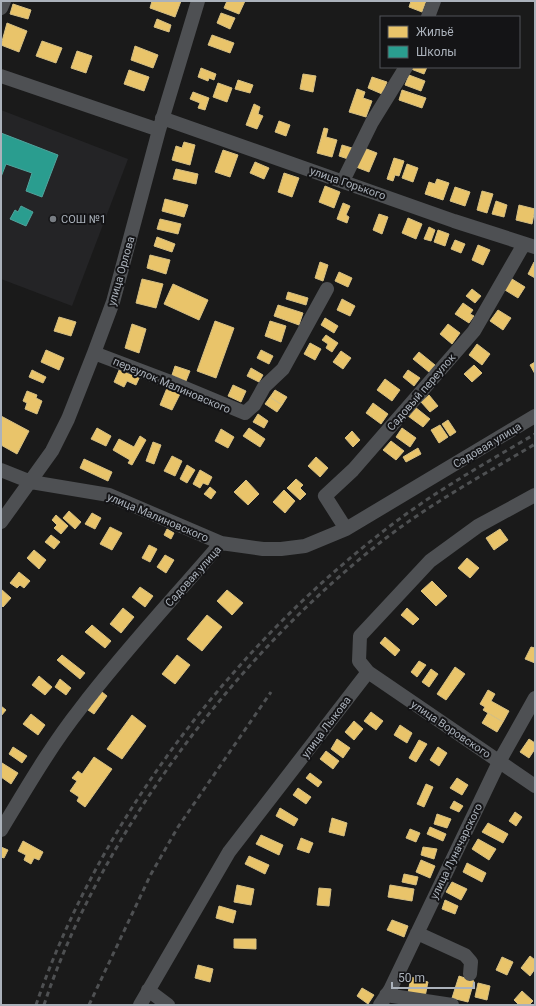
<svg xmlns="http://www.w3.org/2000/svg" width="536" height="1006" font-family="Roboto,sans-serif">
	<rect width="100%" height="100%" fill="#1a1a1a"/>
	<path fill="#242426" d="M1,110L128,159L72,306L1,279Z"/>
	<path fill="#e9c46a" stroke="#d6bf82" d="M152,1H181L175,17L150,8Z
		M227,1H245L239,14L224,8Z
		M411,1H426L422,12L409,7Z
		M13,4L31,10L28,19L10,14Z
		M221,13L235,18L230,29L217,23Z
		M157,19L171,25L169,32L154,27Z
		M7,23L27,31L19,52L1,45Z
		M212,35L234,43L230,53L208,45Z
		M42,41L62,48L56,63L36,56Z
		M135,46L158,55L153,68L131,60Z
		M77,51L92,56L86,73L71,68Z
		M412,67H427L424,74L411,69Z
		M201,68L216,74L214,80L209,78L208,81L198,77Z
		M129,70L149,77L144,91L124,84Z
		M303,74L316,76L313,92L300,89Z
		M409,75L425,81L421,91L405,85Z
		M372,77L387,82L382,94L368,88Z
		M238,80L253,85L250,93L235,89Z
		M218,83L232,88L227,102L213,97Z
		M357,89L365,92L363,98L372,101L366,117L349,112Z
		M402,90L426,98L422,108L399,100Z
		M193,92L209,98L205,110L198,108L200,103L190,99Z
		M254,104L260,107L258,114L263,116L257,129L246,125Z
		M279,121L290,125L286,136L275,132Z
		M324,128L328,129L326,137L337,140L332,157L317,153Z
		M184,142L195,145L190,165L172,160L176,146L182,148Z
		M342,145L352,148L348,159L339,156Z
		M364,148L377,153L369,172L356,167Z
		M223,150L238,155L230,177L215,172Z
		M394,158L404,161L399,176L395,175L393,181L387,179Z
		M255,162L269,168L264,179L250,173Z
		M407,164L418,168L413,182L402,178Z
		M176,169L198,174L196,184L173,179Z
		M284,173L299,178L292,197L278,192Z
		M437,179L449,183L443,200L425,194L429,182L435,184Z
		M325,186L340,192L334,208L319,202Z
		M455,187L470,192L465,206L450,201Z
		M482,191L493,194L487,213L477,210Z
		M165,199L188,205L184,217L162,211Z
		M496,201L507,205L504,217L492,214Z
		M343,203L350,206L346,215L349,217L347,223L337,219Z
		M519,205L535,209L532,224L516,220Z
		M379,214L388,217L382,234L373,230Z
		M408,218L422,224L416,239L402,233Z
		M160,219L181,224L178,234L157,229Z
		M429,227L435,230L431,241L424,239Z
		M438,230L449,234L445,246L434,242Z
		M157,237L175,244L172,252L154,246Z
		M455,240L465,244L461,253L451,249Z
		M478,245L490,250L483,265L472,260Z
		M150,255L170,260L166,274L147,268Z
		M320,262L328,265L323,281L315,278Z
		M534,262L535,263V278L528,274Z
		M339,272L352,278L348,287L335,281Z
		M142,279L163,284L156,308L136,303Z
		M512,279L525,287L518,298L505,290Z
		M173,284L208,300L199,320L164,304Z
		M472,289L481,296L475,303L466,296Z
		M288,292L308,298L306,305L286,299Z
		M342,299L355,306L350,316L337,310Z
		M463,303L473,310L470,314L474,316L469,323L455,314Z
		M278,305L303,313L299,325L274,316Z
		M498,310L511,318L503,330L490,321Z
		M59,317L76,322L71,336L54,331Z
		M325,318L338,326L334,333L321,325Z
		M215,321L234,328L216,378L197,371Z
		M270,321L286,326L281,342L265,336Z
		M132,324L146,329L139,353L125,348Z
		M448,324L460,333L452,344L440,334Z
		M326,335L338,343L332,352L326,348L328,344L322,340Z
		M310,343L321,349L315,360L304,354Z
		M477,344L490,354L482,365L469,355Z
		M46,350L64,358L59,370L41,362Z
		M261,350L273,356L269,364L257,358Z
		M341,351L351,358L343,369L333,362Z
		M419,352L435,365L429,372L413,359Z
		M535,362V374L530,365Z
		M474,365L482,373L472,382L464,374Z
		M175,366L190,371L186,381L172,375Z
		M120,368L140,376L136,385L127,381L124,387L114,382Z
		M251,368L263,375L259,382L247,376Z
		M32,370L46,377L43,383L29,377Z
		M408,370L420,378L414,386L403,377Z
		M385,379L400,390L392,401L377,390Z
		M233,385L246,391L241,402L228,396Z
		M167,388L180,394L172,410L160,405Z
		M275,390L287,397L282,405L270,397Z
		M27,391L37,395L36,398L42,401L37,414L25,409L27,403L23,401Z
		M429,395L438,406L430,412L421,402Z
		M270,397L282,405L277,412L265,404Z
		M373,403L388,414L381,424L366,413Z
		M415,407L430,419L423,427L408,416Z
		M258,414L268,421L264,428L253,422Z
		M1,416L29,431L17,454L1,445Z
		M448,420L456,432L450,436L442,424Z
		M440,425L448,437L439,443L431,430Z
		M97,428L111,436L106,446L91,439Z
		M249,428L265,439L260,447L243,436Z
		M402,428L416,438L410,447L396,437Z
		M221,429L234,437L228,448L215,441Z
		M352,431L360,440L353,447L345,438Z
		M140,436L146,440L132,465L128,463L130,460L113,450L119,439L134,447Z
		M391,441L404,451L396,460L383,450Z
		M153,442L161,445L154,464L146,461Z
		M418,448L421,454L406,462L403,457Z
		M172,456L182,461L175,476L164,471Z
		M316,457L328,468L320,477L308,466Z
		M84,459L112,472L108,481L80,468Z
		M187,465L195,470L187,483L180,479Z
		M200,470L212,477L208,485L203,483L200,488L193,484Z
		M296,479L303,485L300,488L306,494L300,500L287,488Z
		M246,480L259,494L248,505L234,492Z
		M210,487L216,492L211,499L204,494Z
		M284,490L295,501L285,513L273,502Z
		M69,511L81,522L75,529L63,518Z
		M92,513L101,518L95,529L85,524Z
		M56,515L68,526L61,534L54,528L57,525L52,520Z
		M110,527L122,533L112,550L100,544Z
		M167,529L174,533L171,539L164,535Z
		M500,529L508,540L494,550L486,538Z
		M51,535L60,542L54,549L45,542Z
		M149,545L157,549L150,562L142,558Z
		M34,550L46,560L39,569L27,558Z
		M165,555L174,560L166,573L157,567Z
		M467,558L479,568L470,578L458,568Z
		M19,572L30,581L24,588L20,585L17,588L10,583Z
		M432,581L447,596L436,606L421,591Z
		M140,587L153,596L145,607L132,597Z
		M1,589L11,598L3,607L1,605Z
		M227,590L243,603L232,615L217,601Z
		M123,608L134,617L121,633L110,624Z
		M407,608L419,619L413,625L401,615Z
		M207,615L222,627L202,651L187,639Z
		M92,625L111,641L105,648L85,632Z
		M385,637L400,650L395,656L380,643Z
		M531,647L535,648V663L525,659Z
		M62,655L85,673L80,679L57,660Z
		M177,655L190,665L175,684L162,674Z
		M419,661L426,665L417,677L411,672Z
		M455,667L465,674L446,700L437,694Z
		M431,669L438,674L429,687L422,682Z
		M39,676L52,687L45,695L32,685Z
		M60,679L71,688L66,695L55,687Z
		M488,690L495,694L491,701L509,711L503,722L483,710L485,707L480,704Z
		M102,692L107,696L94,714L88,710Z
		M1,706L6,710L1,716Z
		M371,712L383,721L376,730L364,721Z
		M488,713L503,722L497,732L482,723Z
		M31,714L45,725L38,735L23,724Z
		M132,715L146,726L122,759L107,749Z
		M354,721L363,729L354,740L345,732Z
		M400,725L412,733L407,743L394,735Z
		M337,739L350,748L343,758L331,749Z
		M529,739L535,743V749L529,758L520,752Z
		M419,740L427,744L416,762L409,758Z
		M13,747L27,756L22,763L9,754Z
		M438,747L447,753L439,766L430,760Z
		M326,751L339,761L333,769L320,759Z
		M94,757L112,769L85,807L77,801L79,797L70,791L77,781L72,778L78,771L82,774Z
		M2,763L18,773L11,784L1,777Z
		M310,773L322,782L318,787L306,778Z
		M457,778L468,785L462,795L450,788Z
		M426,784L433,787L424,807L417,804Z
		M298,788L311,797L306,804L293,795Z
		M454,801L463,806L459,812L450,808Z
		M280,808L298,819L294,826L276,816Z
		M515,812L522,817L516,826L509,821Z
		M437,814L451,819L447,828L434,824Z
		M332,818L347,823L344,836L329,832Z
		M488,823L508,834L503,843L482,832Z
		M430,827L446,834L443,841L427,834Z
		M410,829L420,833L416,842L406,838Z
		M261,835L283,845L279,855L256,844Z
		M301,838L313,843L309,853L297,849Z
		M478,839L496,849L489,860L472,849Z
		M23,841L43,852L39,860L34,858L31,864L24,860L26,855L18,851Z
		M1,847L8,850L4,858L1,857Z
		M423,847L437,849L434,859L421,855Z
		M249,856L269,865L265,874L245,864Z
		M421,860L435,866L430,878L416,872Z
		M467,863L486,873L482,882L463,872Z
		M404,874L418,877L416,885L402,882Z
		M452,882L467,889L461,900L446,892Z
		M237,885L254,889L251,905L234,902Z
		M390,885L414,889L412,901L388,897Z
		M319,888L331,889L329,906L317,905Z
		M445,900L458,906L455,914L442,909Z
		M219,906L236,911L233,923L216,918Z
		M392,920L408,926L404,937L387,930Z
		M234,939H256V949L234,948Z
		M530,956L535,960V969L530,976L521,968Z
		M502,957L513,962L507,975L496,970Z
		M198,965L213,969L210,982L195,978Z
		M459,976L474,981L468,1002L452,998Z
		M411,977L428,982L425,997L408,993Z
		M478,983L490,986L487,1000L475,997Z
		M362,988L374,995L368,1004L357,996Z
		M522,991L533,1001L529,1005H519L514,1000Z"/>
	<path fill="#2a9d8f" stroke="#51a39c" d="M1,133L58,155L42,197L26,191L32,173L6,164L1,177Z
		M21,206L33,212L26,226L10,219L15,210L18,212Z"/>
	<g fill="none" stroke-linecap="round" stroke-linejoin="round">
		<path stroke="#4e5053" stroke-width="14" d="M1,8L4,1
			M428,17L434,1
			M1,76L159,130
			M162,118L454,221L535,247
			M343,181L372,122L406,67
			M94,353L168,381L245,413L254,405L264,387L283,369L327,289
			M1,470L31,482L109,495L221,543L263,549H281L305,546L346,529L535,416
			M535,495L478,526L430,561L360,636L359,661L368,672L535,786
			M1,522L52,451L68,419L94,353L113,302L159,130L198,1
			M346,529L325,496L353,470L474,331L524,244
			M1,830C26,789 50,747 80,709C124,651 174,598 221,543
			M417,933L465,955L471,962L470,974
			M148,990L168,1005
			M386,995L452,1005
			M140,1005L229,852L368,672
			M380,1005L390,990L499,762L535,698"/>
		<path stroke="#4e5052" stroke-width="3" stroke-dasharray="5 4" stroke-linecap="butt" d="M36,1005C98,823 230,651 381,533C429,495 482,465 535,434
			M44,1005C101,832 242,649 386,538C433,502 485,474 535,444
			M89,1005L151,874L178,827L271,692"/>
	</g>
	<circle fill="#787d83" stroke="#141416" stroke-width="1.5" cx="53" cy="219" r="4"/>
	<g text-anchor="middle" stroke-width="4" stroke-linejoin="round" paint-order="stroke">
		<g font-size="11" fill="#abb2bb" stroke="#141416">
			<text transform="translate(348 183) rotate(19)" y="4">улица Горького</text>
			<text transform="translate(121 271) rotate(-74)" y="4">улица Орлова</text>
			<text transform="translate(172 385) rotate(23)" y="4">переулок Малиновского</text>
			<text transform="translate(421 392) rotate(-49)" y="4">Садовый переулок</text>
			<text transform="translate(487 445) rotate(-31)" y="4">Садовая улица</text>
			<text transform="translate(158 517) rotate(23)" y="4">улица Малиновского</text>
			<text transform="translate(193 576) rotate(-48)" y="4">Садовая улица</text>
			<text transform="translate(326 727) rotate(-53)" y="4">улица Лыкова</text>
			<text transform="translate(451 729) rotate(34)" y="4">улица Воровского</text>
			<text transform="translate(456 851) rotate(-64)" y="4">улица Луначарского</text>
		</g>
		<g font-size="11" fill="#abb2bb" stroke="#141416" text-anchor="start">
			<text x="61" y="223">СОШ №1</text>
		</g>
	</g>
	<rect width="536" height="1006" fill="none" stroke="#abb2bb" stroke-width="4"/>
	<rect x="380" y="16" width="140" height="52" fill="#141416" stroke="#505358"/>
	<rect x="388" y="26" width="20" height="12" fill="#e9c46a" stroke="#505358"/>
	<text x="416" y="36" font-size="12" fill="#abb2bb">Жильё</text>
	<rect x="388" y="46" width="20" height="12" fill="#2a9d8f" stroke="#505358"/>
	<text x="416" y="56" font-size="12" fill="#abb2bb">Школы</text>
	<path d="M392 982v6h82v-6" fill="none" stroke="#abb2bb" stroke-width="2"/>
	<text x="398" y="982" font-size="12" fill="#abb2bb" stroke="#141416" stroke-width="3" paint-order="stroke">50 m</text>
</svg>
